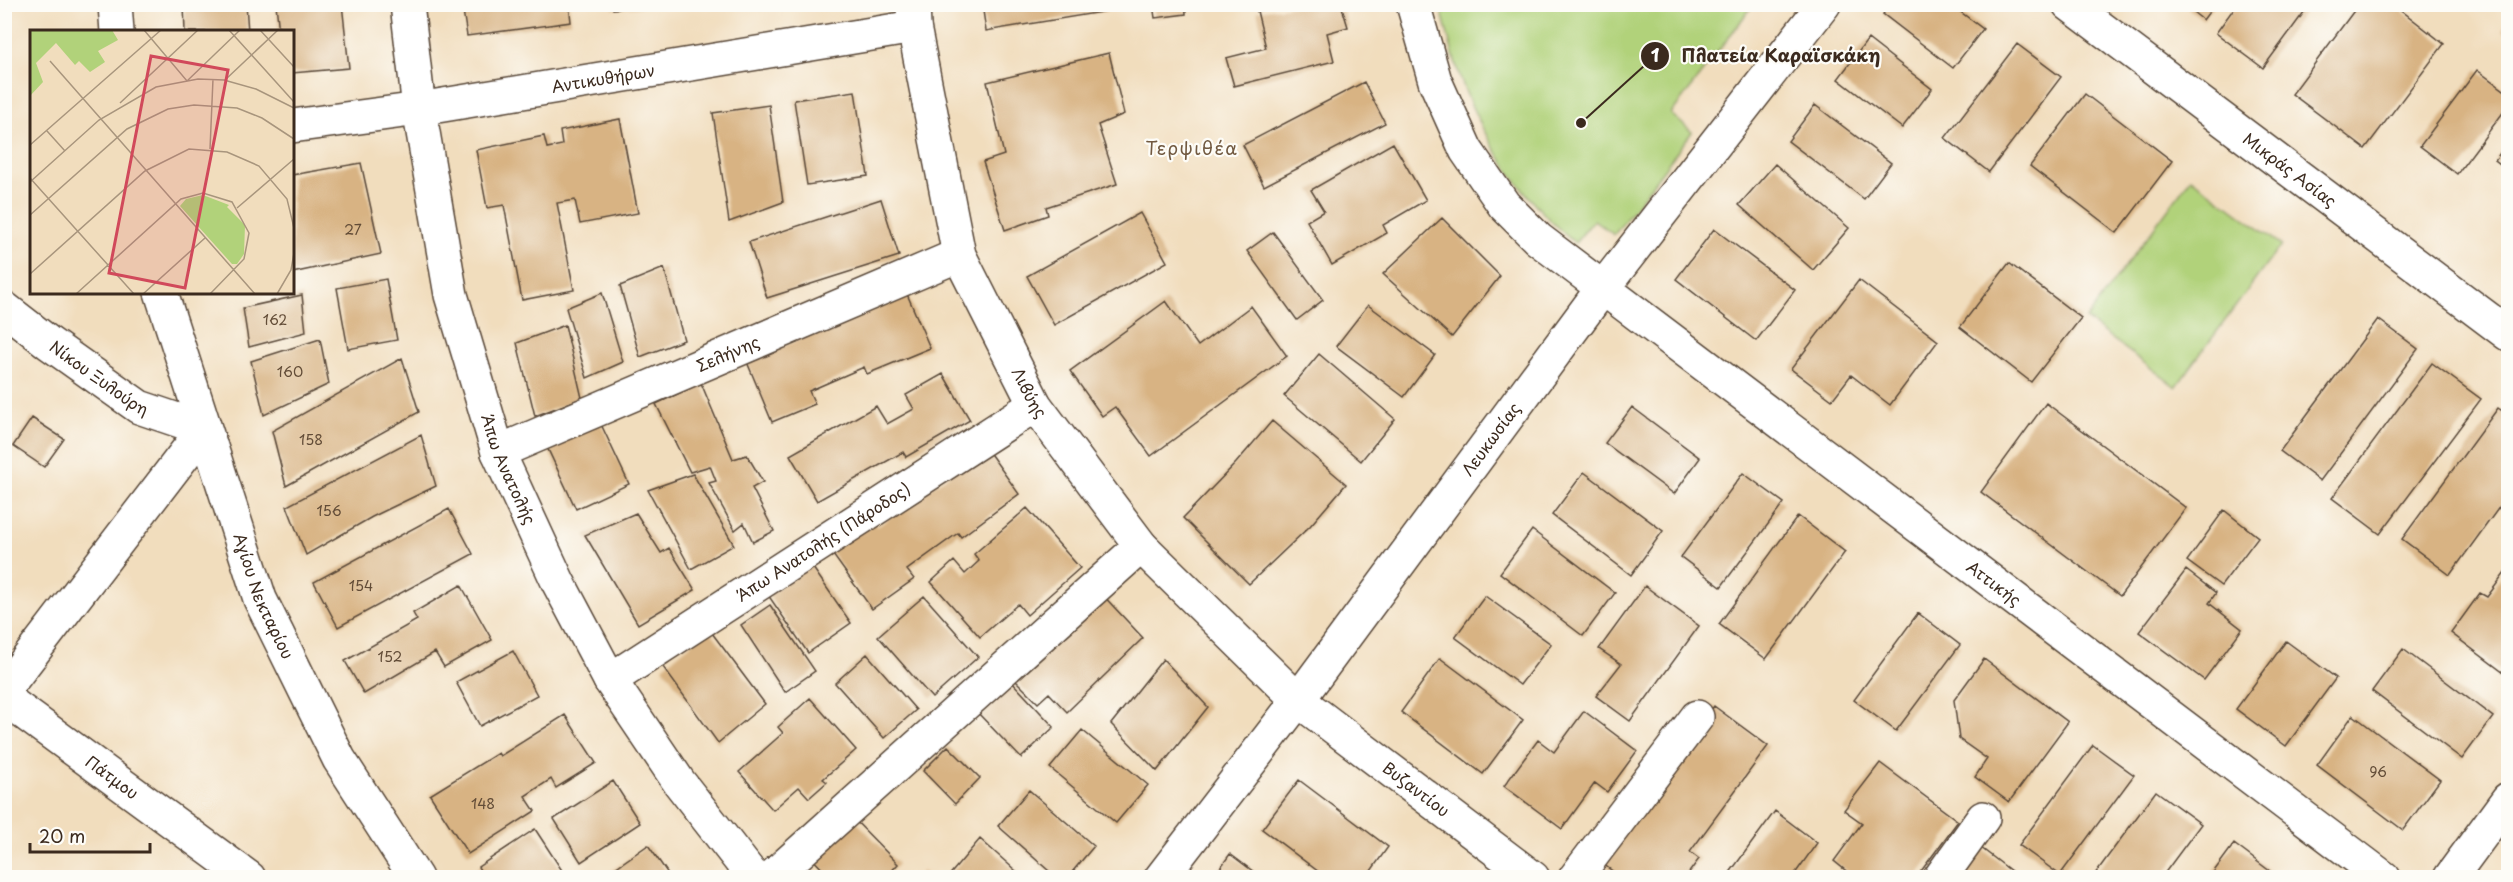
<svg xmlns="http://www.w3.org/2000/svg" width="2513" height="882" font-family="'Playpen Sans',sans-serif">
	<rect width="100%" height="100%" fill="#fdfcf7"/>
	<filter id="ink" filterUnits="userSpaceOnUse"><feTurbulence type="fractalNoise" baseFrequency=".0167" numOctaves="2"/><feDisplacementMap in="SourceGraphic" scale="12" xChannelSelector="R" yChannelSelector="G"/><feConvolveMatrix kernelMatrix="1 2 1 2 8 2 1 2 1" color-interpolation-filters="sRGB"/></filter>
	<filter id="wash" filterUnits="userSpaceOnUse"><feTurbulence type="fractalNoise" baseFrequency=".008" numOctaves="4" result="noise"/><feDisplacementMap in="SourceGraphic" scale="24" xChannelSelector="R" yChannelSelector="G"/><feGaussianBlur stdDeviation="1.35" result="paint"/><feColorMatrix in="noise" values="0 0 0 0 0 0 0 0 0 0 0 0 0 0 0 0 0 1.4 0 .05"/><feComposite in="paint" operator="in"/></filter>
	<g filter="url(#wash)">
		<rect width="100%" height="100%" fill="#f1ddbd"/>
		<path fill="#b1d27a" stroke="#767e4c" stroke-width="1.5" d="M1440,5V4L1753,5L1671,114L1692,132L1614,235L1594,220L1575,243C1523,200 1479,135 1458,71C1451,49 1446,27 1440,5Z
			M2191,178L2281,245L2176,387L2086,319Z"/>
		<g id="blocks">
			<path fill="#d8b383" d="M184,4H246L248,32H185Z
				M276,4H342L349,68L292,73V32H279Z
				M462,4H569L571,22L467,36Z
				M612,4H651V6L613,9Z
				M982,4H1107L1108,11L986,31Z
				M1153,4H1185L1186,14L1155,18Z
				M1308,4H1341L1348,27L1327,33L1334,61L1234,86L1226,58L1266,48L1257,11Z
				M1890,4H1950L1983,29L1953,68L1883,14Z
				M2183,4H2215L2203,20Z
				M2237,4H2310L2263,68L2216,33Z
				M2359,4H2393L2444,44L2365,149L2292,94Z
				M2508,22V35L2502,30Z
				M1868,39L1932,89L1902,128L1838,79Z
				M2017,44L2061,77L1989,172L1945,138Z
				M1109,53L1124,114L1098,125L1117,184L1046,207L1048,215L1005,230L983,162L1004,155L987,82Z
				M2477,70L2508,93V106L2457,174L2420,146Z
				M1364,82L1385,123L1264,186L1243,145Z
				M855,91L868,176L807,185L794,100Z
				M2085,94L2172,161L2117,233L2030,166Z
				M769,105L783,202L729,222L713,113Z
				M1815,105L1891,163L1864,199L1788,141Z
				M620,119L638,213L580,224L575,200L557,203L574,290L522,300L504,205L487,208L476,150L544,136L547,148L562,145L560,131Z
				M2508,142V170L2495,160Z
				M1393,143L1426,200L1383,225L1387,233L1332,265L1307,221L1324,211L1311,190Z
				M361,163L381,254L292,273V175Z
				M1775,164L1849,228L1813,270L1739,205Z
				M881,199L899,256L767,298L749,242Z
				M1140,213L1167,262L1054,325L1027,276Z
				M1442,218L1500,276L1452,337L1383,274Z
				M1714,229L1795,290L1756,341L1676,279Z
				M1273,232L1323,300L1297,320L1247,251Z
				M2009,263L2081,318L2031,382L1960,327Z
				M664,268L684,340L640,357L620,286Z
				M386,279L397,340L348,349L337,288Z
				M1859,280L1938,341L1890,405L1851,375L1832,400L1791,369Z
				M602,293L623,362L587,378L566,308Z
				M907,294L930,348L867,374L864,367L809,391L815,404L772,422L747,362Z
				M302,295L306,332L249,347L243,308Z
				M1166,301L1198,346L1251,306L1287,356L1151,456L1115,407L1102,416L1070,371Z
				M1368,305L1435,355L1404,397L1336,346Z
				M2378,319L2418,349L2320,481L2280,451Z
				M565,325L582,398L535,416L517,343Z
				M320,339L329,384L264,415L251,361Z
				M1319,354L1395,419L1361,461L1284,396Z
				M402,358L419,412L286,486L272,431Z
				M2432,363L2481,399L2380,534L2332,498Z
				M943,374L970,420L906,457L903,452L817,501L790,455L876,406L887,424L914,409L906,395Z
				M701,383L733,459L747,455L763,482L752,488L774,531L753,542L744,523L735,530L709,483L716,481L710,466L690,472L656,404Z
				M2046,403L2186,508L2120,596L1981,492Z
				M1632,407L1700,458L1674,494L1605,443Z
				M2498,408L2508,415V495L2450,575L2402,539Z
				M32,418L64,439L44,467L13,446Z
				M599,420L629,484L576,509L546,445Z
				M1272,421L1346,484L1310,526L1249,584L1183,518L1236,463Z
				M421,435L436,486L372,517L306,555L287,506Z
				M986,448L1019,494L961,537L958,533L907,570L914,579L872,609L828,548L870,518L877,527Z
				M1584,472L1663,531L1631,575L1552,515Z
				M1743,473L1784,503L1721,587L1681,557Z
				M693,474L734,545L691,569L648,490Z
				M1027,508L1080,568L1027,615L1018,604L980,637L931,582L954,561L965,574L979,561L974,554Z
				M449,509L473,554L338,627L314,582Z
				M2224,510L2258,537L2221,586L2187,561Z
				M636,513L661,553L669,548L695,590L638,624L585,535Z
				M1798,516L1845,552L1766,659L1719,624Z
				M1532,530L1615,593L1583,636L1500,573Z
				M811,565L851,623L808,653L768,595Z
				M2508,569V676L2451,633L2480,593L2487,597Z
				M2186,570L2216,593L2209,603L2242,629L2204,680L2139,632Z
				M461,585L492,640L444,667L435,652L364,694L345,661L417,620L413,613Z
				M1645,586L1699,626L1630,721L1596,696L1621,664L1599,649Z
				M1098,590L1143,638L1067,712L1049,693L1038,703L1010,675Z
				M924,596L978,657L932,698L878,636Z
				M1485,596L1551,644L1520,685L1455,637Z
				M770,605L815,671L785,692L741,625Z
				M1918,613L1960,645L1896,731L1854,700Z
				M709,629L765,704L718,743L663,667Z
				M2286,641L2336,678L2286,746L2236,709Z
				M2403,649L2493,717L2462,759L2372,691Z
				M513,651L537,695L480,726L456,682Z
				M867,654L916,710L884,738L835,683Z
				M1440,658L1523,720L1483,774L1401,712Z
				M1163,659L1208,707L1157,771L1111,724Z
				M1984,659L2068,722L2009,802L1975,777L1987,759L1959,739L1954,700Z
				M1010,680L1054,727L1021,758L977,712Z
				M810,698L856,750L823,779L827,782L809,798L799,787L773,810L739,772L783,733L778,727Z
				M1714,706L1768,746L1690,852L1699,859L1685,878H1622L1599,861Z
				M1584,711L1637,751L1607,792L1595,783L1562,829L1504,786L1538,740L1554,752Z
				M565,715L596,763L556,788L551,779L525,796L535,811L468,854L430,795L498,753L500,756Z
				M2353,715L2440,780L2403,830L2317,765Z
				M1082,730L1148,785L1116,823L1050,768Z
				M2093,745L2134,775L2060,875L2019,845Z
				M948,746L980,778L955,804L923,771Z
				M1880,763L1958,821L1916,878H1855L1834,861L1862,823L1844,810Z
				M1299,780L1388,847L1366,878H1327L1262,829Z
				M613,781L640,823L581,862L554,819Z
				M1029,790L1094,846L1067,878H1057L998,826Z
				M2156,791L2201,824L2161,878H2092Z
				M846,811L898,864L885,878H831L805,851Z
				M1775,811L1817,843L1792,878H1726Z
				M535,829L565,875L561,878H485L478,867Z
				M980,839L1024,878H947Z
				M1976,844L2020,878H1951Z
				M2234,844L2279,878H2209Z
				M648,845L671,878H615L611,871Z
				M1230,854L1262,878H1213Z
				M923,871L929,878H916Z"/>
		</g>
	</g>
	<g filter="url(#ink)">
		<use href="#blocks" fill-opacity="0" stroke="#564536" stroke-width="1.5"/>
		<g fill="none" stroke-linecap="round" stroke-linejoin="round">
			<g stroke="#564536" stroke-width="36">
				<g id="minor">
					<path d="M115,4L117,32"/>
					<path id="s1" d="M407,4L419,109L451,295L498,452L558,582L610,680L679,782L754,878"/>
					<path id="s2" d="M913,4L914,27L959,255L1035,405L1141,546L1298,700L1533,878"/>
					<path id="s3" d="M1413,4L1435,81L1466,150L1504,205L1538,239L2384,878"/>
					<path id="s4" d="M2069,4L2508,334"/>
					<path id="s5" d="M292,126L419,109L914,27"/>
					<path id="s6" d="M161,292L260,599L339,759L416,878"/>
					<path id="s7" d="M4,308L49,343L139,407L204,429L4,690"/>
					<path id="s8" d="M498,452L959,255"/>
					<path id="s9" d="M610,680L1035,405"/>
					<path id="s10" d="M4,698L249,878"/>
					<path d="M771,878L1141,546"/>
					<path id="s11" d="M1161,878L1298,700L1602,289L1824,4"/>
					<path d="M1575,878L1697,717"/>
					<path d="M1940,878L1983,818"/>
					<path d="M2450,878L2508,799"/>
				</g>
			</g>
			<use href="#minor" stroke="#fff" stroke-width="33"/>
		</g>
	</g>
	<g text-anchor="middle" stroke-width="4.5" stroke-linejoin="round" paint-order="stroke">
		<g font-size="14" fill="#624c37">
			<text x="353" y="235">27</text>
			<text x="275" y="325">162</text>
			<text x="290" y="377">160</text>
			<text x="311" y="445">158</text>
			<text x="329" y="516">156</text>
			<text x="361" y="591">154</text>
			<text x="390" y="662">152</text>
			<text x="2378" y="777">96</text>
			<text x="483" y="809">148</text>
		</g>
		<g font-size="16" fill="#3b2a1e" stroke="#fdfcf7">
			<text dy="6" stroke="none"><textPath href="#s5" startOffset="315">Αντικυθήρων</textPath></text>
			<text dy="6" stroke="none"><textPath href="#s4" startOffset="276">Μικράς Ασίας</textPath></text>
			<text dy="6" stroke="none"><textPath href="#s8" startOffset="250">Σελήνης</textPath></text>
			<text dy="6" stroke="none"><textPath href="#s7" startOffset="118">Νίκου Ξυλούρη</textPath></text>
			<text dy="6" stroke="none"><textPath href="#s2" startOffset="410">Λιβύης</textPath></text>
			<text dy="6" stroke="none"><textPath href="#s11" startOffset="549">Λευκωσίας</textPath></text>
			<text dy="6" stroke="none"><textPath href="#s1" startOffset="478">Άπω Ανατολής</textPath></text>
			<text dy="6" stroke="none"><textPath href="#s9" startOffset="254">Άπω Ανατολής (Πάροδος)</textPath></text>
			<text dy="6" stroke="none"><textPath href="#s3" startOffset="842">Αττικής</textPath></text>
			<text dy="6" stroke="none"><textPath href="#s6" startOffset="321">Αγίου Νεκταρίου</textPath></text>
			<text dy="6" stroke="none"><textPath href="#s10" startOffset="134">Πάτμου</textPath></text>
			<text dy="6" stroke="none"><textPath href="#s2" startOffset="968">Βυζαντίου</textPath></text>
		</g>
		<g font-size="18" letter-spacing="1.5" fill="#725a41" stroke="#fdfcf7">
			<text x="1192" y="155">Τερψιθέα</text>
		</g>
	</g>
	<g transform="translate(30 30)">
		<rect width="264" height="264" fill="#f1ddbd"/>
		<path d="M0,0H82L88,10L68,21L75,32L60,42L49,31L45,35L26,13L6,33L13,52L0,66ZM173,165L199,175L197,177L215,195L214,224L207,234H202L150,176L156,169Z" fill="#b1d27a"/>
		<path fill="none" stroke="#a8957d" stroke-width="1.5" d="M114,0L157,51L210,0M199,0L264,72M230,0L264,37M20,31L225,264M195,50L248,0M90,73L168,0M17,101L35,121M0,115L131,0M180,119L183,49M0,148L104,264M0,152L69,90L126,57L168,49L194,50L226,59L264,78M207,178L264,129M0,185L97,99L138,79L164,75L207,78L232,88L264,109M0,244L115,141L159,119L197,122L229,136L257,169L264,198M46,264L151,169L173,163L202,172L219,203L214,229L180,264M113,264L175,208M247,264L261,240L264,223"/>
		<path fill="#d1495b" fill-opacity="0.15" stroke="#d1495b" stroke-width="3" d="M121,26L198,40L155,258L79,243Z"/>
		<rect width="264" height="264" fill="none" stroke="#3b2a1e" stroke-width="3"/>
	</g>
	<path fill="none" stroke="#3b2a1e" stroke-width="2" d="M1581 123L1655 56"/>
	<g fill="#3b2a1e" stroke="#fdfcf7" stroke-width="2">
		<circle cx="1581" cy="123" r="6"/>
		<circle cx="1655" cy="56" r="15"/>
	</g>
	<g font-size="18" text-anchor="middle" font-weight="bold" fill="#fff">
		<text x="1655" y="62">1</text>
	</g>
	<g font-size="18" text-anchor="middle" font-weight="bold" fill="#3b2a1e" stroke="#fdfcf7" stroke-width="4.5" stroke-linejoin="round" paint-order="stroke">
		<text x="1781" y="62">Πλατεία Καραϊσκάκη</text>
	</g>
	<rect width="2513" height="882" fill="none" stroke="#fdfcf7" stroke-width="24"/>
	<path d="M30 843v9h120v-9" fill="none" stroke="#3b2a1e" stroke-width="3"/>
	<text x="39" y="843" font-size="18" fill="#3b2a1e" stroke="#fdfcf7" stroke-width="4.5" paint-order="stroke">20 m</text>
</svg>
